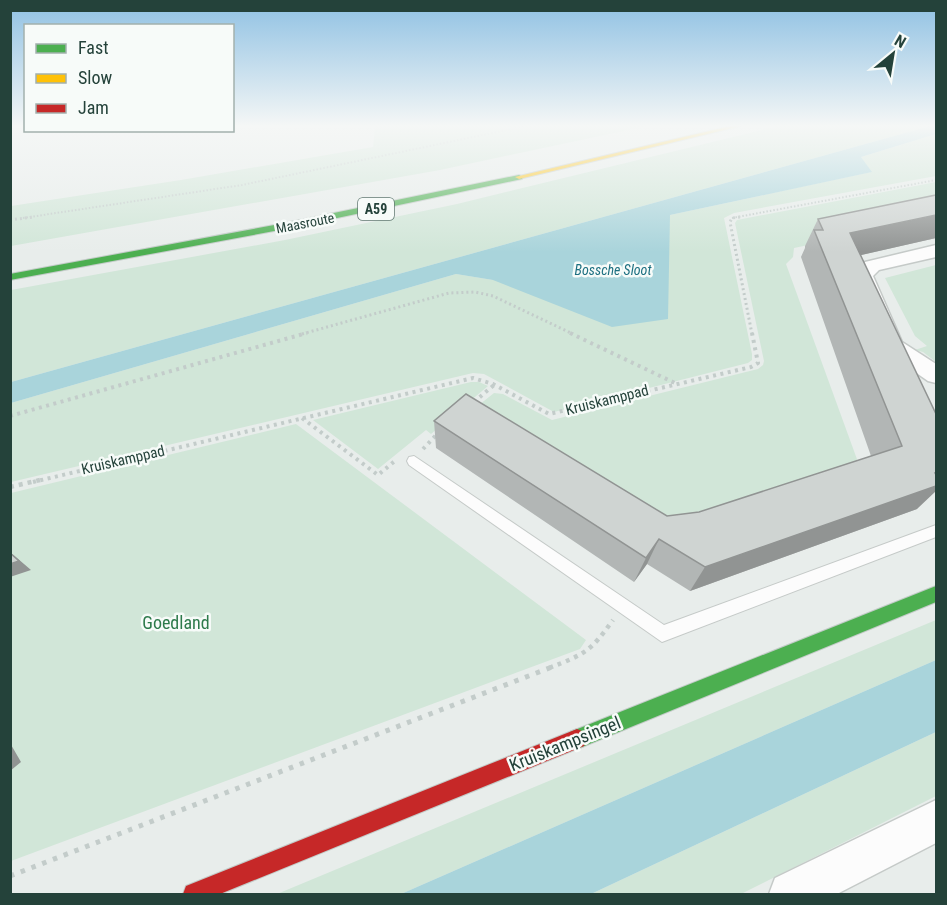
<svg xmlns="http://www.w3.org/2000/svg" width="947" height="905" font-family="'Roboto Condensed',sans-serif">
	<rect width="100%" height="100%" fill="#e8edeb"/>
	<path fill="#d1e6d8" d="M375,126H647L440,170L11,246V206L181,180L373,147Z
		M778,126H930L11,382V290L285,240L457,204Z
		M936,134V176L734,213L724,218L752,354V360L748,363L554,412L484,374L473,373L11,482V403L456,274L493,280L670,215L871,172L861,157Z
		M936,182V218L794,248L793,257L786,264L858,462L657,526L450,428L494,393L503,394L552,420L758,369L763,365L764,361L735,223L737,220Z
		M936,265V362L923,352L915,350L927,346L915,336L885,278Z
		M471,382H479L488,386L431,434L426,430L378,469L313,420Z
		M296,424L586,640L580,649L11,861V493Z
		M936,620V660L401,894H277Z
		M936,732V796L741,894H591Z"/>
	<path fill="#a9d4db" d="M930,126H936V134L861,157L872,172L670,215L668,319L612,327L493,280L456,274L11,403V382Z
		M936,660V732L591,894H401Z"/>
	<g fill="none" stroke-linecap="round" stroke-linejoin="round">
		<g stroke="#c5cac8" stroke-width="2">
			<path id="lane" d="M414,456L664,625L936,525V537L662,642L409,465L407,461L409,457Z"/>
		</g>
		<g stroke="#c5cac8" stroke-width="3">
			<path id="street" d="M936,245V257L879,270L873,276L902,342L936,364V383L928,381L885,351L853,276L858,266L865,262Z
				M936,800V843L837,894H769L775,878Z"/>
		</g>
		<g stroke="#c3cbc8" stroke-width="2">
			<path id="fast" d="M519,175L523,177L522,179L285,229L10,280V274L285,223Z
				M936,586V602L577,749L570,746L567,739L570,732Z"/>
		</g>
		<g stroke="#c3cbc8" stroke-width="2">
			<path id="slow" d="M730,126H741L519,179L515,177Z"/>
		</g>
		<g stroke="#c3cbc8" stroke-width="2">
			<path id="jam" d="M577,729L584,732L587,739L584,746L220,894H183L186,886Z"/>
		</g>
		<path stroke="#c3ccca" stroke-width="2" stroke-dasharray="1.5 2" stroke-linecap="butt" d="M23,218L242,185L526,126
			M732,218L936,180"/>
		<path stroke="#c3ccca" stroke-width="3" stroke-dasharray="2 3" stroke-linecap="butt" d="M740,217L732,218L730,222L752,334
			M10,220L33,217
			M302,334L449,293L475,292L493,296L573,334"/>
		<path stroke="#c3ccca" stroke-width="4" stroke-dasharray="3 4.5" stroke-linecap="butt" d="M570,333L677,384
			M474,402L494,385
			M10,416L307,333
			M302,418L378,475L396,460
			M423,449L439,432
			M33,482L473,378L493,384L549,414L751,367L758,363L752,333"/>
		<path stroke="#c3ccca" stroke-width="4.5" stroke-dasharray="4 5" stroke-linecap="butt" d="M10,487L40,480
			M549,668C585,654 590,652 613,620"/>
		<path stroke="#c3ccca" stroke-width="5" stroke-dasharray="4.5 7" stroke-linecap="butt" d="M10,876L552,667"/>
		<use href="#lane" fill="#fcfcfc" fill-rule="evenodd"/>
		<use href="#street" fill="#fcfcfc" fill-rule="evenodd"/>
		<use href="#fast" fill="#4caf50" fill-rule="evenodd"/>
		<use href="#slow" fill="#ffc107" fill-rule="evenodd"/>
		<use href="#jam" fill="#c62828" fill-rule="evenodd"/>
	</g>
	<path fill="#b2b6b5" d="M818,219L936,238L861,255L917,509L690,591L647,564L634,582L436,448L434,421L667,516L699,512L871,456L801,257L805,248V246Z"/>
	<path fill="#919493" d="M936,215V238L835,261L850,233Z
		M936,473V491L917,509L690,591L705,567Z
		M659,539L647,564L634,582L646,558Z
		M10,552L31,570L10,577Z
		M10,743L21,762L10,771Z"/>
	<path fill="#cfd4d2" stroke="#919493" stroke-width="1.5" d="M936,195V215L850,233L936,414V473H935L936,475V486L705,567L659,539L646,558L434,421L466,394L667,516L699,512L902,446L814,230H823L818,219Z
		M10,553L19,561L10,564Z"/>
	<linearGradient id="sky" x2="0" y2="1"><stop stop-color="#8fc1e3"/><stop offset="0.5" stop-color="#f5f7f6"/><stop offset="1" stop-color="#f5f7f6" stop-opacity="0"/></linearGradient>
	<rect width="947" height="252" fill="url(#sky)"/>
	<g text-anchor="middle" stroke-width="5" stroke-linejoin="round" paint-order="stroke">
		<rect fill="#f7fbf9" stroke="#637a73" stroke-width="1.5" x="358" y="198" width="36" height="22" rx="4.5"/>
		<g font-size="14" font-weight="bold" fill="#24423a">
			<text x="376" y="214">A59</text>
		</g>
		<g font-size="14" fill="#24423a" stroke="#f7fbf9">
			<text transform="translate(305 223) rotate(-11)" y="5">Maasroute</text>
		</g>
		<g font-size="14" font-style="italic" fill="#1c6f80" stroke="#f7fbf9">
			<text x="613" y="275">Bossche Sloot</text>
		</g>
		<g font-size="15" fill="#24423a" stroke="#f7fbf9">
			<text transform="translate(607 400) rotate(-14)" y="5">Kruiskamppad</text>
			<text transform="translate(123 460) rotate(-13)" y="5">Kruiskamppad</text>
		</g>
		<g font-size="18" fill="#2d7a4b" stroke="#f7fbf9">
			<text x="176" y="629">Goedland</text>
		</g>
		<g font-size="18" fill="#24423a" stroke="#f7fbf9">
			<text transform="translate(565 744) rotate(-22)" y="6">Kruiskampsingel</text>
		</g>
	</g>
	<rect width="947" height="905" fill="none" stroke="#24423a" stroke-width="24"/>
	<rect x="24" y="24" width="210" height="108" fill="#f7fbf9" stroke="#a3b1ad" stroke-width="1.5"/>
	<rect x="36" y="44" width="30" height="9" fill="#4caf50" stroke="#a3b1ad" stroke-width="1.5"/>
	<text x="78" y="54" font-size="18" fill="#24423a">Fast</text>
	<rect x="36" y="74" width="30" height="9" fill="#ffc107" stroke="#a3b1ad" stroke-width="1.5"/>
	<text x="78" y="84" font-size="18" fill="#24423a">Slow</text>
	<rect x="36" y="104" width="30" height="9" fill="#c62828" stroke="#a3b1ad" stroke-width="1.5"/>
	<text x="78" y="114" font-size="18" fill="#24423a">Jam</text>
	<g transform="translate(893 54) rotate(30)" stroke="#f7fbf9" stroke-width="4.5" paint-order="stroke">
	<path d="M0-4.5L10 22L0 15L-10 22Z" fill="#24423a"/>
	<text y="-9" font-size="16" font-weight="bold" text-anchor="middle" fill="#24423a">N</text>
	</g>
</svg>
